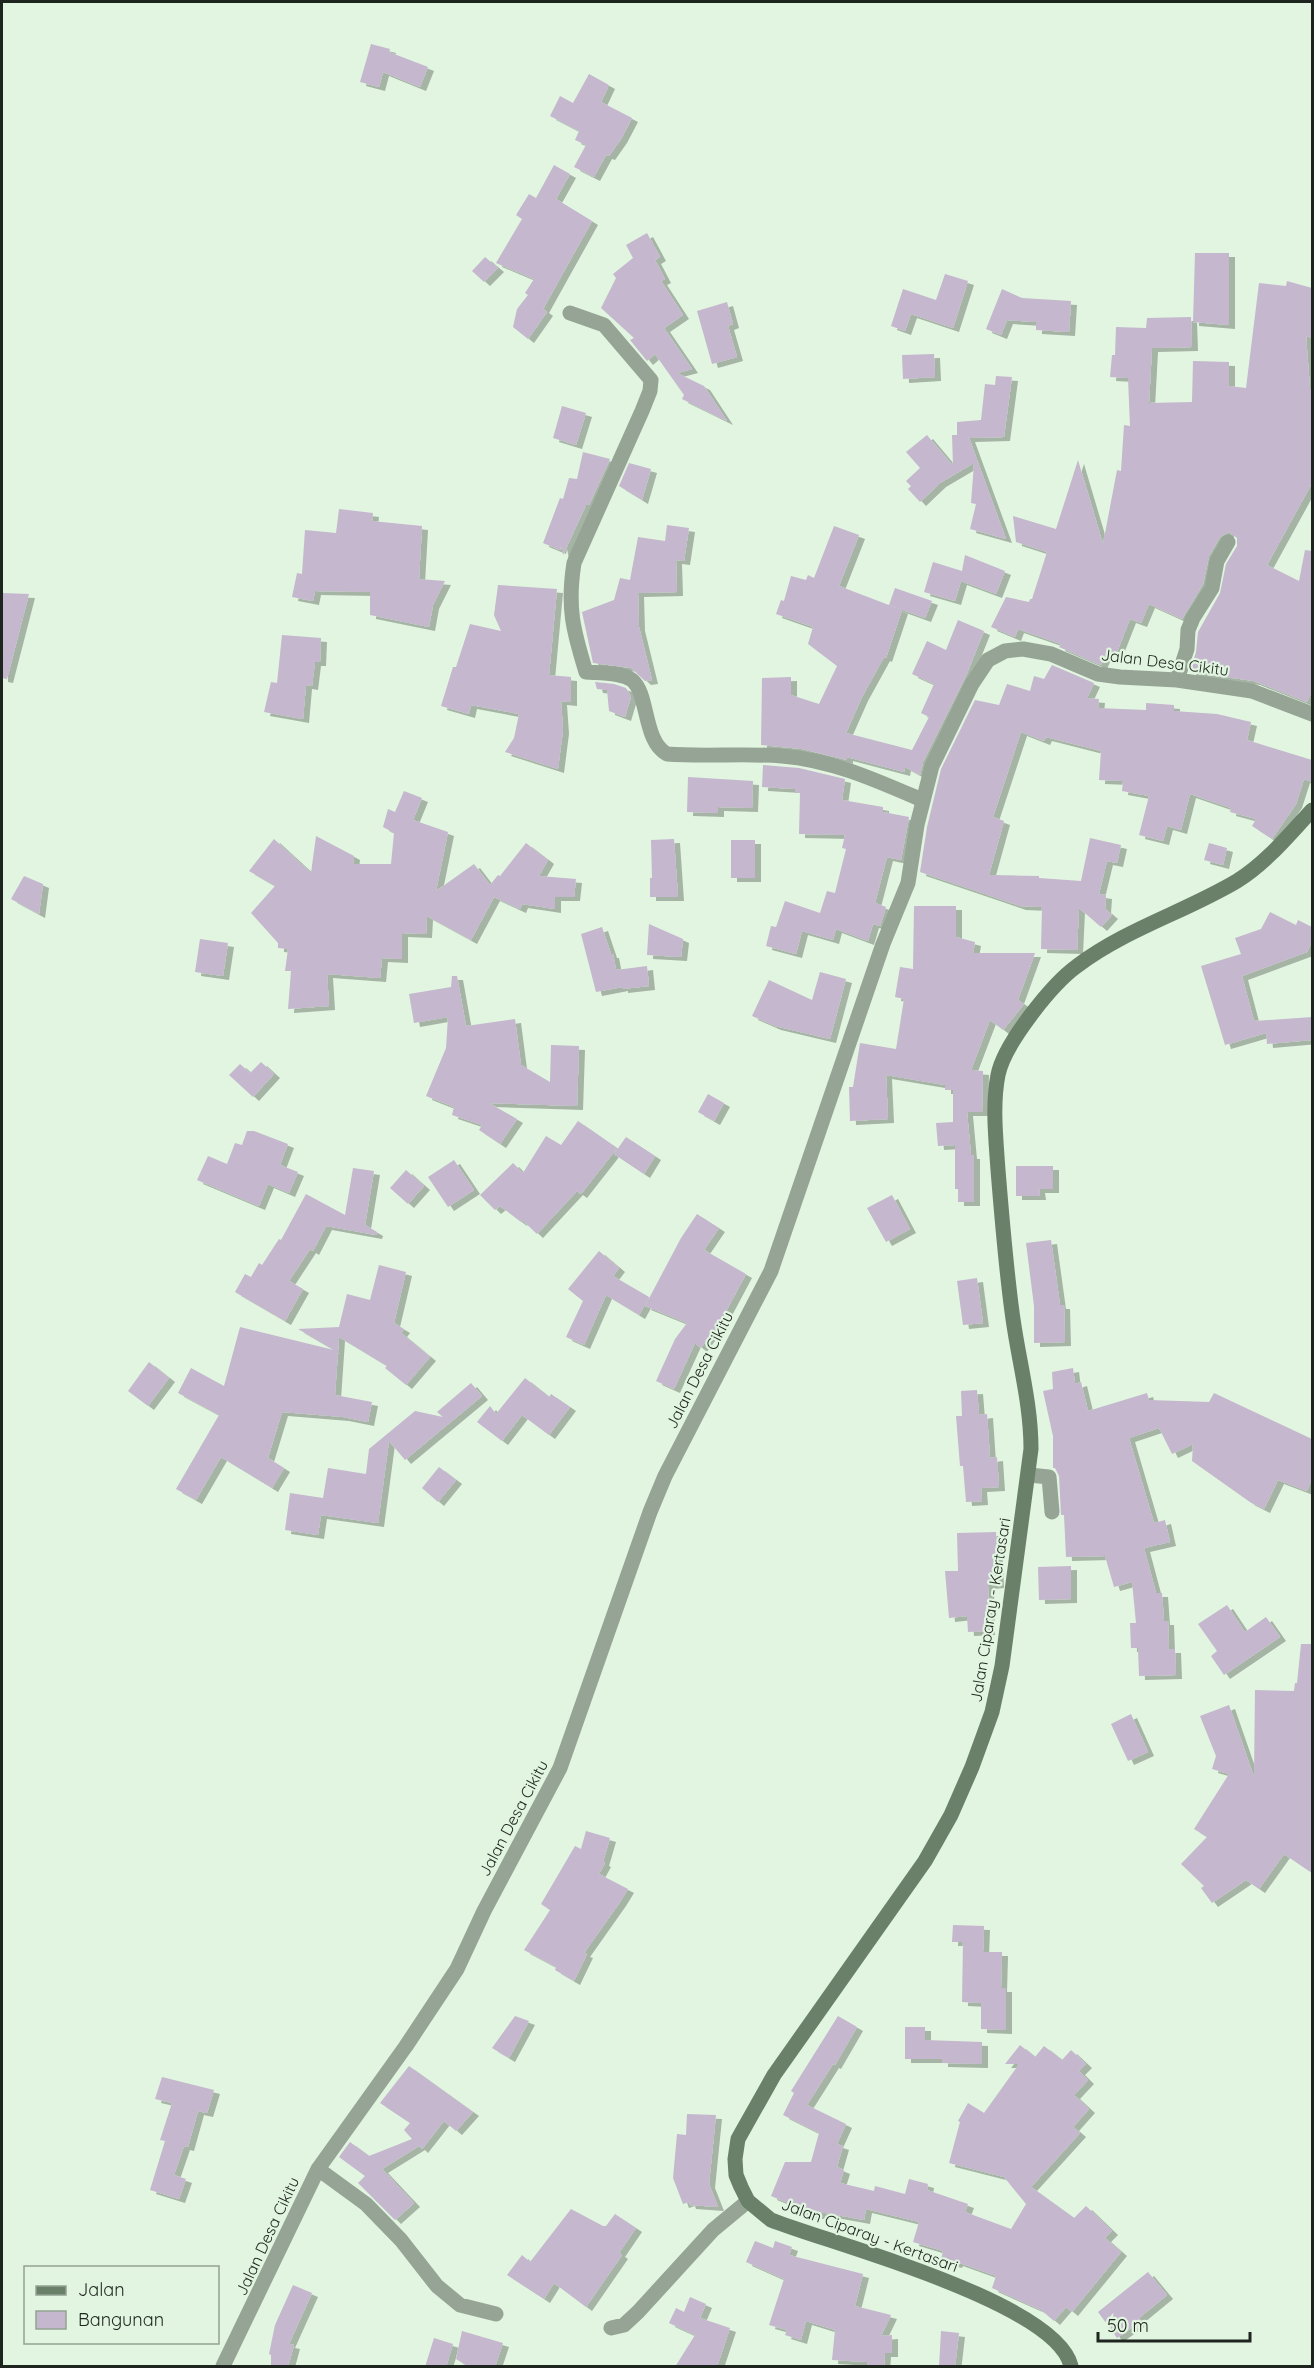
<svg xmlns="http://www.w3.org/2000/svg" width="1314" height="2368" font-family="Quicksand,sans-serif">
	<defs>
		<filter id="shadow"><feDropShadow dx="6" dy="4" stdDeviation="0" flood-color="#0004"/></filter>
	</defs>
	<rect width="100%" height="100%" fill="#e1f5e0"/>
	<path fill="#c5b7ce" filter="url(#shadow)" d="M371,44L390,49L389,52L428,67L420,87L383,72L379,87L360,82Z
		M589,74L609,85L601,102L632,118L621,139L609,156L606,155L594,177L574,167L586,145L575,140L579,131L550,116L560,96L573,103Z
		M554,165L570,174L556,199L592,221L543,309L547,312L528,339L513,327L517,309L528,295L525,293L534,279L496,263L522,219L516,215L529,194L536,198Z
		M647,233L660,257L655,260L665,279L661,281L683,315L664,328L692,369L677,373L704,386L727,421L682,399L684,395L655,354L647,361L630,340L634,338L601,308L616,278L613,274L633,258L626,245Z
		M1195,253H1229V325L1193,322Z
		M485,257L498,268L484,282L472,271Z
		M945,274L968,281L953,328L911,314L905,331L891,326L903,289L936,300Z
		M1287,281L1312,288V338L1306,336L1310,389H1312L1311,466H1312V483L1267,565L1299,581L1305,550L1312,551V691L1307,702L1254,681L1190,672L1196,652L1198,632L1220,593L1226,564L1237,546V538L1229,532L1220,537L1209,556L1203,584L1182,619L1149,604L1141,623L1130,619L1117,652L1108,649L1101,665L1059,647L1061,644L1018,629L1015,637L991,627L1006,597L1029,602L1030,599H1032L1047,552L1016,542L1013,516L1056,529L1078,460L1103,544L1117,470L1121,471L1124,425L1130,426L1128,378L1110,377L1112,355H1115L1116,327L1146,328L1147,318L1191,317L1192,347L1152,348L1149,403L1192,402L1193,361L1229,362V386L1246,388L1259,283L1286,286Z
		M1002,289L1022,298L1071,301L1069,332L1036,330V322L1007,320L1001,335L986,329Z
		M727,302L733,324L728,326L737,357L712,364L697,311Z
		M934,354L935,377L903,379L902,355Z
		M996,376L1012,377L1004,437L969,438L1006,539L970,529L976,504L971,503L974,463L940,483L920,502L908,489L911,486L906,481L920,468L906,452L927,435L953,466L952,435H957V422L981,420L985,384L995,385Z
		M562,406L586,413L576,445L553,438Z
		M583,452L610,459L589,505H586L563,555L561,545L560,550L543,543L560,498L563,499L569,478L577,479Z
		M629,463L651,469L642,500L619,486Z
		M339,509L373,513L372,521L422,526L419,579L445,581L433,605L429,627L370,615V592L315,591L313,601L292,597L297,573L302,574L305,530L336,533Z
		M667,525L689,528L684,561L676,560L677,592L638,593L639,627L652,680L645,681L631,668L593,663L582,612L614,600L620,578L630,580L638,537L665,541Z
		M834,526L859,535L839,586L902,610L886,658L884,657L862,697L846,733L912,750L929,717L921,713L934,684L912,674L927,641L946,650L958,620L984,631L966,676L923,762L920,775L905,767L904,772L847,757V760L802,749L761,745L762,678L791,677V695L819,704L837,666L808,644L813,627L776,614L781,600L784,601L791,576L806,580L808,575L814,578Z
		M965,555L1005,571L996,594L961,581L955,601L924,592L933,562L962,571Z
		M498,585L557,589L549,675L571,677V702L561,701L563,730L558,769L505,752L514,738L519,714L471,705L469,714L441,706L453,667H456L470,624L501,631L494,615Z
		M895,588L932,601L925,618L889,605Z
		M2,593L29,594L7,679L2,678Z
		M282,635L321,638L320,662H315L312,686L306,685L303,719L264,712L271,682L277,683Z
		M1052,665L1094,683L1087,698L1099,699L1098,708L1146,710V703L1174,705V711L1217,714L1251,722L1247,740L1312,760V782L1304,779L1296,804L1272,839L1252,826L1256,819L1230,812L1231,808L1190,794L1181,830L1167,826L1163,841L1139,835L1149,796L1122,791L1123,781L1099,780L1101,751L1046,737L1044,741L1021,732L993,817L1004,821L989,875L1039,876V878L1081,881L1090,838L1121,845L1117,863L1107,861L1099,894L1106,895L1105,909L1112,915L1101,927L1079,908L1077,950L1041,949L1042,907L1020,906L920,872L927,827L941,769L975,700L999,705L1007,684L1030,691L1034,676L1044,679Z
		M595,682L614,684L626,688L631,697L625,717L609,711L607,690L597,689Z
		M763,765L799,768L845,779L842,800L883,807V812L909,817L901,860L887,857L875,903L886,907L880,926L873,924L868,941L836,929L833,940L802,931L796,954L766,946L771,926L776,927L785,901L820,913L827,891L835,893L846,849L842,848L845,835L799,834L800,793H795V789L762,787Z
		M688,777L753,781L752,808L718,807V813L687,812Z
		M404,791L422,798L413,820L448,832L436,891L474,864L490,885L498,875L500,876L526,843L548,860L539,876L576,879L574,897H555V909L522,904L520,909L494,897L471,940L427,916L426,934L402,933V959L382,958L380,978L327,974L329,1006L288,1009L291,971H285L288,949L278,948V943L251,913L275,886L249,871L274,839L311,873L316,836L354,856L353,864H391L394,833L383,827L388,809L395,812Z
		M674,839L678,897H650V878H652L651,840Z
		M731,840H755V878H731Z
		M1209,843L1227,848L1223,865L1204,860Z
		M24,876L43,884L39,914L11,899Z
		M914,906H956V937L975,942L973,953H1035L1018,1000L1024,1004L1003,1030L990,1020L971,1070L983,1071L982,1112H967L971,1155H974V1202H958V1189H955V1145L938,1146L936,1123L953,1122V1090H945V1085L886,1075L888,1119L850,1121L849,1087H853L860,1043L896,1049L904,999L895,997L900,967L913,969Z
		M1270,912L1296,925L1298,920L1312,927V941L1307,952L1242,976L1254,1021L1312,1017V1040L1267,1044L1266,1033L1225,1045L1201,966L1241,954L1235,938L1261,929Z
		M649,924L683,939L681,957L647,955Z
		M602,927L611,954H613L616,970L647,966L649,986L622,989V987L596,992L581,934Z
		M200,939L228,943L223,976L195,972Z
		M820,972L846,979L830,1039L775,1026L752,1016L769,980L812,1000Z
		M452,976H457L466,1026L515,1019L521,1065L550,1082L551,1045L579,1046L577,1106L489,1103L517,1119L500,1144L479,1130L482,1125L452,1115L454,1107L426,1096L446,1048L448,1017L414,1023L409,994L451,987Z
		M261,1062L274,1074L253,1097L229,1075L240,1064L250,1073Z
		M708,1094L724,1103L714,1121L698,1112Z
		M578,1121L617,1148L581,1194L577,1191L537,1234L522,1220L521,1222L500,1206L495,1210L480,1195L513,1163L523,1173L546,1136L561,1145Z
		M247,1131H254L288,1144L280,1165L298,1172L289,1193L268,1184L259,1206L197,1180L208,1156L227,1164L235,1143L242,1145Z
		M626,1137L655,1156L644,1174L614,1154Z
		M454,1160L474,1190L448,1207L428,1177Z
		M1016,1166H1053V1189H1039L1040,1196H1016Z
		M353,1168L374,1171L365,1225L377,1232L376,1235L326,1226L313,1251L310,1249L289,1281L303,1289L285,1321L235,1292L245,1274L251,1277L259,1263L262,1265L279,1239L281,1240L306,1194L345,1215Z
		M406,1170L424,1186L408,1204L390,1188Z
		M892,1195L910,1229L886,1242L867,1208Z
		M697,1214L719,1228L704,1250L746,1274L722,1319L701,1348L695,1343L674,1389L656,1381L675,1339L687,1323L645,1306L681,1238Z
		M1051,1240L1060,1305H1064L1065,1342L1034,1343V1306L1026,1243Z
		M599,1251L619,1268L613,1276L649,1297L639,1315L606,1295L584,1345L566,1337L583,1301L568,1289Z
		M379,1265L406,1272L394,1323L404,1329L401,1333L430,1357L406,1385L385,1368L387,1366L339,1337L335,1395L372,1402L368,1422L343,1417L282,1412L268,1458L284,1468L272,1488L221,1457L196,1500L176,1489L219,1415L178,1393L191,1368L224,1386L240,1327L334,1350L298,1329L339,1327L347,1294L370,1300Z
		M977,1278L983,1323L963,1325L957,1281Z
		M149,1362L169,1378L148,1406L128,1391Z
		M1073,1368L1075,1384L1081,1382L1088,1411L1147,1393L1149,1400L1209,1402L1214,1393L1312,1439V1478L1307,1491L1278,1480L1264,1509L1250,1502L1192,1461L1193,1444L1172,1454L1159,1428L1129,1438L1154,1523L1165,1520L1170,1542L1144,1548L1156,1593H1162L1164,1621H1168L1169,1649H1175L1176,1675L1139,1676L1138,1648H1131L1130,1623H1136L1132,1582L1114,1587L1105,1556L1066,1557L1064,1515H1061L1059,1476L1055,1468H1053V1436L1043,1391L1053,1389L1052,1372Z
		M525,1378L549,1397L551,1394L570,1407L549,1435L522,1415L502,1441L477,1422L490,1406L496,1414Z
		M471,1383L482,1396L405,1460L389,1441L378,1523L321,1515L318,1535L285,1530L290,1493L323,1498L328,1468L366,1474L369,1449L415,1411L443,1417L437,1412Z
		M977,1390L979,1415L987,1414L990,1458L997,1457L999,1487L981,1488L982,1501L966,1502L963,1466H960L956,1416H962L961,1391Z
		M439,1467L456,1480L438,1502L422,1488Z
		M996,1532L998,1584L988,1585L989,1631L968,1632L967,1616L949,1618L945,1571H958L957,1533Z
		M1071,1566V1599L1039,1600L1038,1567Z
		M1227,1605L1245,1632L1266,1617L1280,1637L1224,1675L1211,1656L1217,1651L1198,1624Z
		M1301,1644H1312V1873L1284,1854L1259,1889L1246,1880L1212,1903L1201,1888L1204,1886L1181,1864L1207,1837L1194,1829L1229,1774L1212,1769L1216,1756L1200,1716L1229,1705L1254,1777L1255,1690L1294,1691L1295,1683H1297Z
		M1131,1714L1148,1752L1128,1761L1111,1724Z
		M586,1831L610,1838L603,1862L605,1863L599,1874L628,1889L620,1902L584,1953L587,1954L574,1981L555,1970L556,1967L524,1950L550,1910L541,1904L575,1846L581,1849Z
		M953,1925L984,1926L983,1952H1002L1001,1988H1006V2030L981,2029V2003L962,2002L963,1942H952Z
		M515,2016L529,2021L509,2058L492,2048Z
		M838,2016L857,2027L835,2065L833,2064L807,2105L846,2124L837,2144L843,2146L837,2167L844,2170L840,2183L874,2191L875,2186L905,2194L909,2179L928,2184L927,2190L968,2204L965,2212L1011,2229L1026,2204L1004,2177L949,2163L960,2122L958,2121L968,2103L984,2113L1019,2064H1005L1020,2045L1035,2057L1044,2046L1062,2060L1071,2050L1086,2064L1079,2071L1088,2080L1074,2095L1089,2109L1073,2127L1080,2133L1031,2187L1074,2218L1086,2206L1112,2231L1105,2238L1121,2252L1072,2312L1066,2307L1054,2321L1041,2310L992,2288L996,2276L957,2262L956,2264L941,2260L943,2251L913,2242L919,2222L866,2209L864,2220L820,2212L819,2215L798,2214V2207L771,2196L785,2162H811L819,2133L783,2115L794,2093L791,2091Z
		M905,2027H925V2040L982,2042V2064L942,2063V2059H905Z
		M409,2066L473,2112L456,2131L444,2121L422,2149L419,2146L382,2169L414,2203L395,2220L358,2183L365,2176L339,2157L350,2142L369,2156L412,2139L404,2130L410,2123L380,2103Z
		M162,2077L214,2090L207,2113L198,2111L188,2147L184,2146L174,2175L186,2179L179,2199L150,2190L165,2141L160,2140L172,2103L155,2099Z
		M687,2114L716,2115L709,2184L718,2207L690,2205L689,2202L683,2204L673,2178L677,2134L686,2135Z
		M571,2209L603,2226H606L615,2214L636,2228L619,2253L622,2255L586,2307L554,2283L544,2299L507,2275L522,2255L530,2262Z
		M755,2241L773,2248L775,2241L792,2247L789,2255L863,2274L855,2306L891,2315L881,2336L892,2335V2353H885L884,2367H867V2362L832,2360L835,2330L806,2321L801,2340L785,2335L787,2330L769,2325L784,2279L746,2262Z
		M1148,2272L1167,2295L1139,2318L1141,2321L1117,2338L1098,2312Z
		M293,2285L312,2293L289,2344L294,2345L288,2367H271V2355L269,2354L275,2325Z
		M690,2297L706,2304L700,2318L730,2328L717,2367H675L695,2335L669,2323L676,2308L684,2312Z
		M462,2331L503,2343L495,2367H469L456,2359Z
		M941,2331L959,2333L955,2367H939Z
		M434,2338L453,2344L446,2367H425Z"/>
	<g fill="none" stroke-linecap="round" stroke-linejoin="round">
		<path stroke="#95a494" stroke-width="15" d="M570,313L604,325L651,380L650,391L642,411L574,563C567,607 573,630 586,672C599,673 621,672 632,680C649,694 643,741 667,754C705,757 744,753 782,756C832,760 878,781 922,800
			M1177,680L1187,649L1188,630L1193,618L1212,588L1217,561L1228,542
			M1029,1475L1049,1477L1052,1512
			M318,2169L366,2204L401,2240L437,2286L460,2305L496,2314
			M611,2328L624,2325L638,2312L713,2230L748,2201
			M223,2366L318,2169L406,2046L457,1969L484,1911L560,1768L650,1512L665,1476L771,1271L883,944L908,883L917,825L932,766L972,684L988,660L1005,651L1023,649L1051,654L1098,674L1120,677L1177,680L1252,691L1312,714"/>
		<path stroke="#6a8069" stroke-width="15" d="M1071,2366C1056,2302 832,2244 771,2220L748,2201L741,2187L736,2175L735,2159L738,2139L774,2075L925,1861L951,1815L972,1767L992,1712L1002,1666L1031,1449C1031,1404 1019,1362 1013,1319C1006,1270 1002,1219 998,1170C996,1140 992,1105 998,1075C1004,1044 1052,984 1077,966C1126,929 1185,912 1237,881C1266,863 1289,835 1312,810"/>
	</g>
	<g text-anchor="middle" stroke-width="4.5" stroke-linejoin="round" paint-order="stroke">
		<g font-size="16" fill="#1e251e" stroke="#e1f5e0">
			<text transform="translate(1165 662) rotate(7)" y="6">Jalan Desa Cikitu</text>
			<text transform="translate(699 1370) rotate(-63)" y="6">Jalan Desa Cikitu</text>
			<text transform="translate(990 1610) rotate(-81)" y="6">Jalan Ciparay - Kertasari</text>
			<text transform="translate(513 1818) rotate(-62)" y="6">Jalan Desa Cikitu</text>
			<text transform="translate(870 2235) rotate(20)" y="6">Jalan Ciparay - Kertasari</text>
			<text transform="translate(267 2236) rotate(-65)" y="6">Jalan Desa Cikitu</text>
		</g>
	</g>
	<rect width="1314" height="2368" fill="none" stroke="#1e251e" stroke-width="6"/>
	<rect x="24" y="2266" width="195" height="78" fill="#e1f5e0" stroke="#93a292" stroke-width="1.5"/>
	<rect x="36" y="2286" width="30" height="9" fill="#6a8069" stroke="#93a292" stroke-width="1.5"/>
	<text x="78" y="2296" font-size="18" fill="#1e251e">Jalan</text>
	<rect x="36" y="2311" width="30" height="18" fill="#c5b7ce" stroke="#93a292" stroke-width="1.5"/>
	<text x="78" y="2326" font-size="18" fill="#1e251e">Bangunan</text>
	<path d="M1098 2332v9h152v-9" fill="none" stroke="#1e251e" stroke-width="3"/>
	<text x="1107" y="2332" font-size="18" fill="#1e251e" stroke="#e1f5e0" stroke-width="4.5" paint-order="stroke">50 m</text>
</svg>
